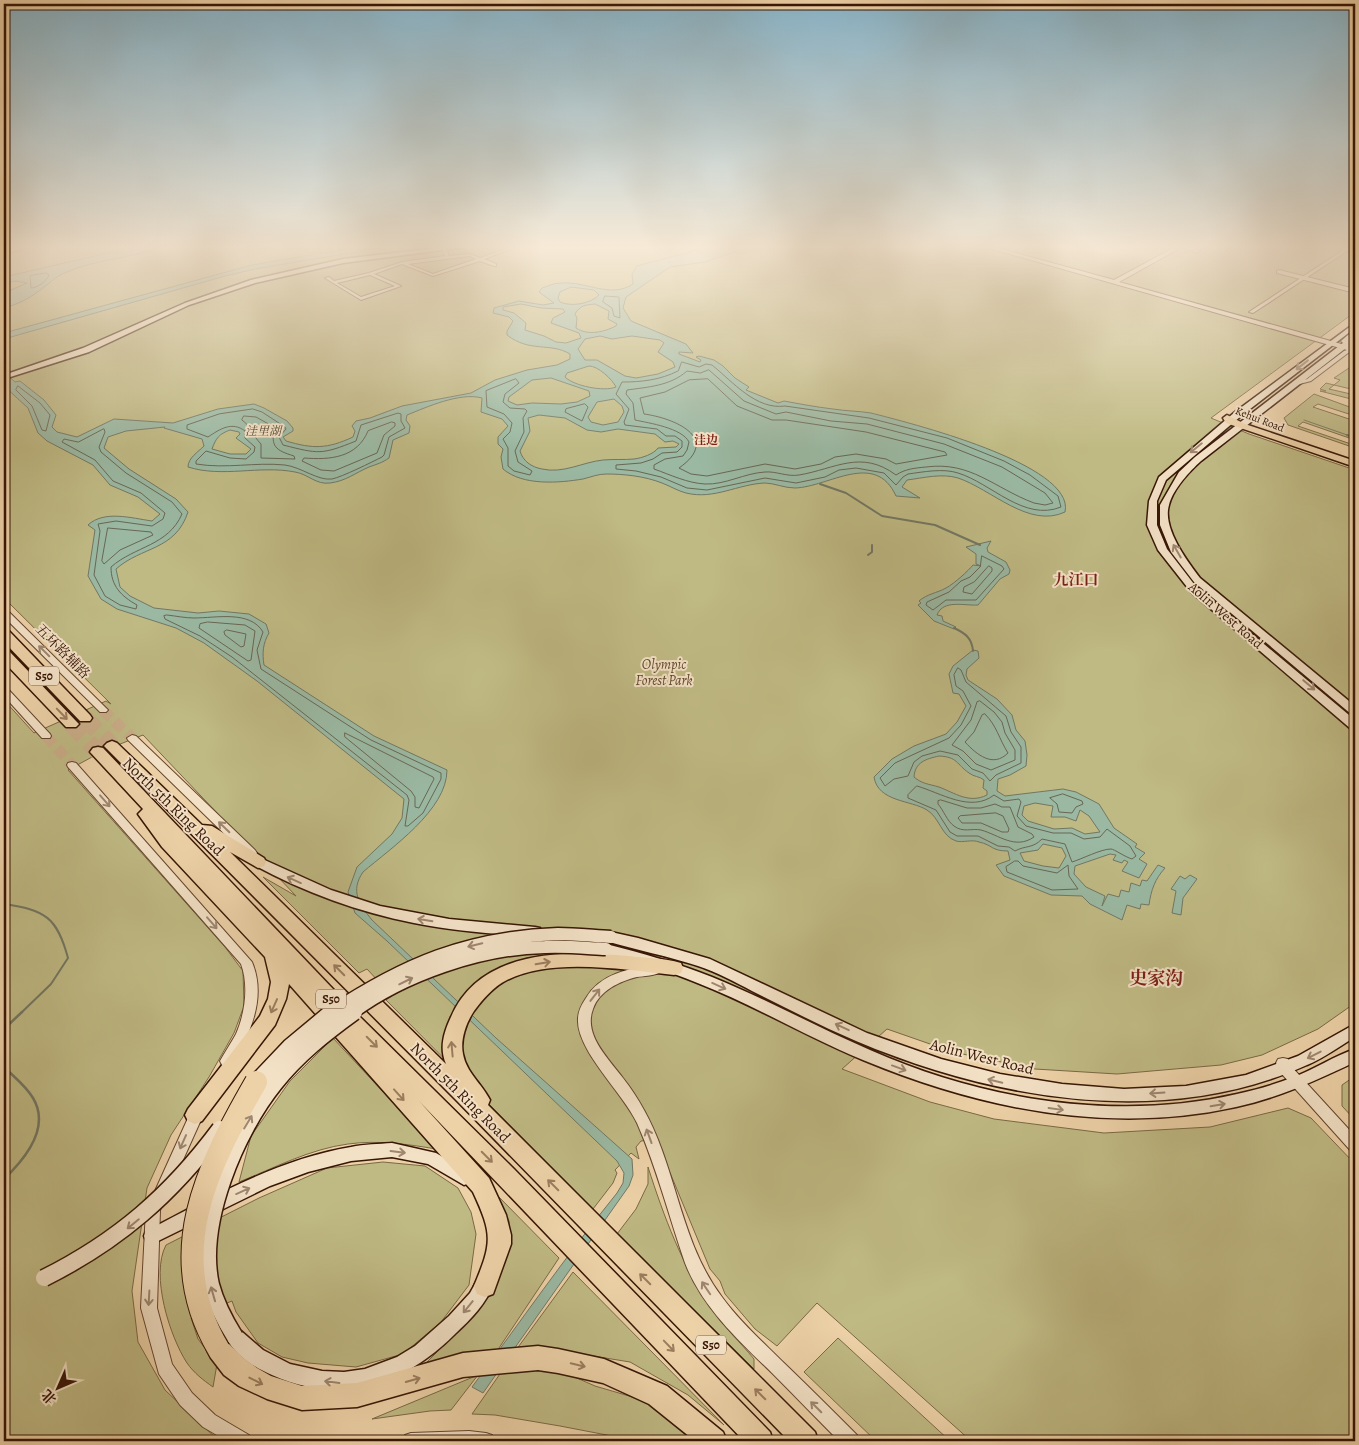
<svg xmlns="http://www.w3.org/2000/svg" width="1359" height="1445" font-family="Alegreya,'Noto Serif SC',serif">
	<rect width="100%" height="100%" fill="#edd1a7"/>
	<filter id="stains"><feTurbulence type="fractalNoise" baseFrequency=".004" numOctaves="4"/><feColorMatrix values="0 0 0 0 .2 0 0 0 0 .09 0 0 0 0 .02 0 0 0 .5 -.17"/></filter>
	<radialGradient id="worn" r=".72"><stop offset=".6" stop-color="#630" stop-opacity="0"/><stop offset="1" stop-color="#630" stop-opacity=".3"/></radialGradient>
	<path fill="#bfb983" stroke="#7b6844" d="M33,247H1355V312L1211,418L1249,434L1355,470V1003L1318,1029L1262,1055L1221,1065L1117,1074L1035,1069L953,1052L887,1029L842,1069L930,1102L994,1119L1104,1133L1210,1127L1288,1108L1311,1118L1355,1164V1441H971L817,1303L777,1346L755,1329L725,1294L720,1281L710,1269L656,1139L641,1141L636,1147L639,1159L631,1153L615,1170L617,1173L613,1183L593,1209L386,1000L392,996L367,969L359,973L263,877L296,896L143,735L105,750L68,770L225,947L243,971L244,1006L234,1033L209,1077L171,1135L147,1188L132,1291L138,1342L165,1390L219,1441H4V700L34,733L106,701L111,704L4,598V254Z
		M1355,364V374L1351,376L1355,378V390L1334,385L1329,389L1355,395V400L1320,391H1326L1320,389L1326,383L1334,385L1340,380L1334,378Z
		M1314,394L1355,409V416L1318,404L1313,407L1355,421V440L1303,422L1298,426L1351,444L1355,441V448L1288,425L1284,418Z
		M333,1038L436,1149C407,1144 377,1140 348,1144C310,1149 274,1168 239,1182L251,1136L290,1081Z
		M1355,1076V1120L1342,1106V1085Z
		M383,1162L425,1166L458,1188L471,1212L476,1234L469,1285L441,1322L403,1354L356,1367L308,1363L282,1357L258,1343L236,1312L232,1301L191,1318L198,1339L217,1364L213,1387C203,1380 194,1373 187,1363C170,1337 150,1275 166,1245L259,1198L327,1168Z
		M648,1167C664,1217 682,1265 711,1308C723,1326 740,1342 754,1359V1369L617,1234L636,1209L648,1184Z
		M496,1194L559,1258L497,1351L426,1363L471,1318L495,1283L509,1240V1221Z
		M573,1272L724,1425L688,1395L630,1362L544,1348L516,1350Z
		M838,1338L950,1441H876L804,1372Z
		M554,1368L595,1386L653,1403L703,1441H638L560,1426L495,1415L472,1414L502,1371Z
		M478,1375L451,1410L430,1411L372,1419Z"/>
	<path fill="#9ab8a2" stroke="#727763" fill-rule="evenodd" d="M134,247H161C130,259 96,259 67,272C58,275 51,282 44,287C32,297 19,304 4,308V293L27,283L15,281L4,283V277Z
		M357,247H387L255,269L225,276L4,339V333L252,265Z
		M708,247H749L705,262L670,267L626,297L623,308L631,321L686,344L693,353L679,352V354L700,362L701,360L696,357L699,356L714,360L723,366L735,378L749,387L746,390L778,403L784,401C800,404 816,407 833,409C845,411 859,411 871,413C906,422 1076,464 1065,512C1029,529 991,489 958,478C942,473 923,478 907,480L902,487L920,498L896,496C875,450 829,487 795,488C784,488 774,483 765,483C738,484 714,500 686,493C678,491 670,486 662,483C644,476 624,474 606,474C598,474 591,477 583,479C559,483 523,486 503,469L501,457L503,449L498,444V437L508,426L502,419L481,412L482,398C460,392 427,407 407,415L406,420L410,426L409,433L393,440L389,458C382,463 377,464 369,467C355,473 346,481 330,483C316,485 308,474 295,472C259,465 223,478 188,467C188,458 198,452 204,446L202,439L164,428L165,427L126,431L108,437L104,448L129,469L176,499L188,512C175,551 142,546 116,569L120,587L130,596L154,608L198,613L219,611L249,614L266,624L269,633C263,643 262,653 264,665L374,736L447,770C447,810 391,848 363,872C350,891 359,904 372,920L496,1038L632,1159L633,1175L629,1186L483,1393L472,1387C520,1322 566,1256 617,1193L623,1183L624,1173L617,1161L387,941L355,913L348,892L357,867L392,834L402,818L404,799L257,681L204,643L176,628L117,609L101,599L88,576L95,530L88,525C104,510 131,518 152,521L160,514L138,497L110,485L93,465L47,441L38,433L28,408L4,386V372L15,382L20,381L44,400L56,415L52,427L57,432L77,437L114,419L173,423L218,409L254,404L264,408L287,421L293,428V431L283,437L286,441C313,449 327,449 353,437L355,431L352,426L356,421L370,418L402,406L471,393L495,380L527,370L557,365L570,359V354C550,342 530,353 507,335V331L513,321L509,317L493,313L494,308L519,301L543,305L554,303L539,292L542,288C548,286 554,283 561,283C587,281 610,299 633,284L632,274L637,266ZM571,287L594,290L599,295C590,304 571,307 560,302L558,298L560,292ZM521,304L541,308L563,309L565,312L553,318L551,323L579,333L581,338L566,343L556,342L544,336L525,330L526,323L514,313L503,310V307ZM595,304L609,311L608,319L617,324L616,326C604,332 588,336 576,328L577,318L575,314C580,305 586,305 595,304ZM600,336L612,339L632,336L660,340L664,343L658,352L673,362L675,367L658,374L636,378L625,376L597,360H585L578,349L585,339ZM589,366C598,366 612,379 616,387C604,392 574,386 565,377L567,373ZM551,378L589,391L590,396L577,402L561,404L532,403L517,405L508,401L509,397L532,380ZM614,399L622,406L624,412L618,422L603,425L591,422L588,417L597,402ZM539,415L565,418L587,430L601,432L618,429L655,434L665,442L673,441L679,444L676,447L658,448C654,454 642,458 634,459C624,460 614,459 603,460C583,462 563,474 542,469C531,467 523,461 520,451L530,431L528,418ZM230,430L239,432L240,434L236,438L251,449L246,454H230L212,449C216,438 219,434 230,430Z
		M991,541L987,548L988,552L1006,562L1010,570L1009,574L1000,579L978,605C965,606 943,599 937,615L942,616L943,621L956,627L954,629L934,621L918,605L921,603L919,601C927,594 937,593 946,588C955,583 968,571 973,565L981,566L976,564V554L966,547Z
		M973,650L978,651L979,658L967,669L966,675L968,680L997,699L1012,715L1016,730L1025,741L1027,755L1026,766L1010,775L998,779L997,791L1005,796L1063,789L1076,792L1099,804L1114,828L1137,844L1135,847L1145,853L1139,859L1147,864L1139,878L1122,871L1128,862L1124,860L1122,863L1113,860L1116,855L1110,854L1075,866L1074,874L1086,887L1105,896L1102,906L1108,894L1119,897L1121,890L1129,892L1131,883L1140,886L1142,880L1147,881L1158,865L1165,868C1155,879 1151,890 1149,905L1141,904L1140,909L1127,905L1122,920L1090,904L1082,896L1051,895L1004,876L996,865L1010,860L1008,851C991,851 993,845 979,842C972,839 963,843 956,841C941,836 940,818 927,810C911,800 878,802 874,777L892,759L914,746L946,734L957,722L966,706L959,694L953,693L949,674L953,666ZM939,756C958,757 956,764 969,773C974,777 979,776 984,780L983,788L987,791V795C969,804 955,793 939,787C929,784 922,784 914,777C915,762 926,759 939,756ZM1035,803L1053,806L1051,817H1065L1076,821L1080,810L1089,816L1100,832L1085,834L1072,828L1054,829L1028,821L1022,815L1024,806ZM1043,844L1062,848L1066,856L1059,868L1043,866L1024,861L1020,853L1038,850Z
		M1190,875L1197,879L1183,898L1181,915L1172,913L1176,891L1171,889L1180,876L1185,879Z"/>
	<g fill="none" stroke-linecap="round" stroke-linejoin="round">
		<path stroke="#686754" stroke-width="1" d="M46,273L49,275C47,281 37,288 31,288L30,276Z
			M605,296L619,297L620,318L614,316L612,308L603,302Z
			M682,362L699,367L706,364L712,365C733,382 756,410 785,406L869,418L947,438L1004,461L1030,475L1058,496L1061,507C1024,522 991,483 958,473C943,468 923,472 908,474L903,477L896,485L884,473L856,468L839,470L825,477L796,483L765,478L707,490L687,488L661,477L636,471L616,469V465L641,463L653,459L662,453L677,452L682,447V441L675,436H666L657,429L625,425L624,422L629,409L616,394L622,382C642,382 660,380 678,371Z
			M709,370L744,401L776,414L786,412L831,421L867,424L944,444L1002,467L1045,493L1053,503L1045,505L1034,503C994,488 971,461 926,467C915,468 905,469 896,475C861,449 835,469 799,475C787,477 776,471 765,472C745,473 725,485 705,484C687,483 671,475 654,469V465L665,459L683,456L687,450L689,442C682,428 649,423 635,420L633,403L626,394L627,390C648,387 670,386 687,371L700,373Z
			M516,379L519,383L505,394L503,402L510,408L525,409L527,411L523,418L524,432L515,451L518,462L532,471L530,475L514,471L508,466V448L503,439L510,432L512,423L504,414L487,407L486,391Z
			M708,379L737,406L772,420H786L866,432L945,452L947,455L896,464L886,459L856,454L835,457L821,464L795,469L765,464L707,476L691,474L679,468C722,438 674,418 644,414L640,398L665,392L689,380Z
			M18,386L40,403L50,415L46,431L42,430L32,406L16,390Z
			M585,404L588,407L582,421L565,412L566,409Z
			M253,409L262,412L285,427L286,429L279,437L283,445C319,454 321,455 356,441L361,425L398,413L401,414V421L405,428L389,437L384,455L382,457C372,462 342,477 332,479C318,481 301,467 285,465C255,462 226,469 196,464V461L206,451L230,458L246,459L254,452L255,447L245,438V431C232,421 220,429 208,437L187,429V425L219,414Z
			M244,416L256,417L274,427C271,447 275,450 294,456L295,459L261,458V444C252,435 251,426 242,420Z
			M392,422L395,423V426L384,435L377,453L334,471L321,470L302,461L304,458C330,460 357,458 368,431Z
			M104,429L105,432L99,447L101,452L126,473L172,502L182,514C168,546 135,546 111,567C111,586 121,596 137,605L136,609L120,605L105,596L94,575L100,531L98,524L116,521L152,526L163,519L165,513L141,493L113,481L95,460L62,442L64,439L78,442Z
			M108,528L151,532L153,535L120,550L104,564L102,561Z
			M982,556L1002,566L1004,569L976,600H946L933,610L926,605L927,602L949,592L961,581L970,577L980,567Z
			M989,566L992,568V571L972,594L963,592L964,587L974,582Z
			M167,615C176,616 185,618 194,618C216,618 250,610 263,632L257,650L261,669L371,740L441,773V779L423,813L408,826H405L409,800L407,795L232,657L200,636L165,619L164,616Z
			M208,622L245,625L255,631L251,660L248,661L199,628L200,624Z
			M227,630L246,634L244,646L241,647L225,635L224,632Z
			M958,668L961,670L966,682L1006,716L1011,732L1021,747V763L996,775L990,781L983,773L972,769L958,755L940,751L922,756L914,762L908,776L894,779L885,786L880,778L895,763L949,738L961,725L971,706L963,691L956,686L954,675Z
			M980,701L994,712L1002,722L1005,733L1015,750V760L991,770L976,764L963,751L952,745L971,720L977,702Z
			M985,714C997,726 999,739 1008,753C993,768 977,755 965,742L974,732L982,715Z
			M345,733L433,777L434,779L419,808L415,807V797L411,791L345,737Z
			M917,786C941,793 971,813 994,795L1004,801L1019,799L1021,802L1017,816L1026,826L1053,833H1071L1084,839L1100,837L1107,829L1130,846L1136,856L1132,859C1125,857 1114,849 1111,849C1101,849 1082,859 1072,862L1065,844L1042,839C1032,849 1026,845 1015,851L1009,847L998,846L978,836H957L950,832L936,810L908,798V795Z
			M1063,794L1082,801L1083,804L1076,807L1072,813L1059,812L1057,804L1050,798Z
			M941,800L967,808H981L995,804L1002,807H1010L1018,827L1032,834L1034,837C1015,850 999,835 981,830C972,828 963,833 954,826C947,821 944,811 938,804V801Z
			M996,813L1003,816L1009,829L1008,832H1002L981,823H962L958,818L960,816Z
			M1015,861H1018L1023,866L1057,873L1068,865L1069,876L1078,889L1052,890L1007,872L1006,867Z"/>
		<path stroke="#727763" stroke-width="1" d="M1304,420L1350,436"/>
		<path stroke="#727763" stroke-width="2" d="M1347,435L1355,438
			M820,484L846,493L882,516L935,525L980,545
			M868,555L872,552V545
			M954,628C965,633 972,638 973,651
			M4,904C45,910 57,917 68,958L51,984L21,1013"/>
		<path stroke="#727763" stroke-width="2.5" d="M4,1029L22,1012
			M4,1067C14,1077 26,1086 33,1098C51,1128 24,1160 4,1179"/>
		<path stroke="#c9ac87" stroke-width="6" stroke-dasharray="6 3" stroke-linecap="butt" d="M1197,251L1279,272"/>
		<path stroke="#c9ac87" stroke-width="11" stroke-dasharray="11 5.5" stroke-linecap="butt" d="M103,710L132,738
			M46,736L72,765"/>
		<path stroke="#c9ac87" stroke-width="17" stroke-dasharray="17 8" stroke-linecap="butt" d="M85,718L112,746
			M71,724L98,752"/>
		<g stroke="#64452e" stroke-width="2">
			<path id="minor" d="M511,247H517L484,259L496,264V266H494L480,261L433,276L402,264L374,274L401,286L361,300L325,278L329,277L334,281L369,273L402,262L445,256L442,249L444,248L446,249L449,256L470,254L480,258ZM470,256L476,259L433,274L408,264ZM370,275L395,286L361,297L337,283Z
				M760,247H764L760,250L758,249Z
				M1348,247H1353L1253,313L1249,312Z"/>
		</g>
		<g stroke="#64452e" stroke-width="2">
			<path id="tertiary" d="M18,247H28L4,254V250Z
				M985,247H994L1114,280L1175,247H1190L1200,251L1197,253L1182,247L1119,282L1345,345L1341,341L1355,329V334L1348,341L1355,348V352L1348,353L1311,381L1292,386V384L1307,379L1344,351L1347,350Z
				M1279,270L1355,289V293L1277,273V271Z
				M4,609L7,610L106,708L108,710L106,712H100L4,617Z
				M4,687L7,688L50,734L51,736L50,738H42L4,696Z
				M132,735L136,736L255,850L257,853L255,856H247L128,740L127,738Z
				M72,762L76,763L252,962C267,998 250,1034 232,1065L227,1066L222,1065L220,1061C225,1052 231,1043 236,1034C245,1013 249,986 241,964L68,767L67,765L68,763Z
				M655,965L659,967L661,970L659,973C652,976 644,976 637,977C620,981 599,991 593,1009C583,1035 609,1059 623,1078C631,1088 638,1099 644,1110C677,1169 680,1242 722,1297C740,1322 763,1342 784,1363C809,1387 833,1411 857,1435L859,1441H839C817,1419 795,1396 772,1373C739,1341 702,1307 685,1263C669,1217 657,1168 637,1123C623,1093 576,1050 578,1019C578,1011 582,1004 586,998C600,974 629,968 655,965Z
				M1283,1058L1288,1059L1290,1065L1355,1136V1152L1350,1150L1280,1072L1276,1063L1278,1059Z
				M198,1105L203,1107L205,1111L169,1191L167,1196L162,1198L157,1196L155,1191L193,1107Z
				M156,1197L161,1199L163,1204L160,1210L157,1308L172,1364L192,1393L215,1415L249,1435L251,1441H227L203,1427L180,1405L159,1374L141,1308L146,1209L151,1199Z
				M469,1431L486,1433L492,1435L494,1441H403L405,1435L411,1433Z"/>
		</g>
		<g stroke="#371605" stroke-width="3">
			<path id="secondary" d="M446,247H466L343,263L255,283L189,305L89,352L4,379V375L83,348L185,303L251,280L343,259Z
				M1355,323V328L1241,416L1166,480L1157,501V525L1167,549L1197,588L1355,720V730L1351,729L1191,592L1158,550L1147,525L1149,501L1159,477L1235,412Z
				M1352,336H1355V341L1201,461C1190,471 1173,489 1169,505C1162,528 1187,561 1200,578L1355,706V715L1351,714L1194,582L1171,552L1160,525V505L1179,472L1195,457Z
				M258,857L331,890L380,906L449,919L535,927L540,928L542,932L540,936L535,937C495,934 454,931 414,923C358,912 304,892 254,865L252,862L254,859Z
				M611,932L638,938L710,959L867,1033L941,1059L1000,1074L1062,1084L1124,1089L1186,1086L1246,1075L1298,1056L1355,1024V1037C1340,1046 1324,1058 1307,1065C1164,1129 996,1100 856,1041C821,1026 786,1008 752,991C735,982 717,972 698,966C668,956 636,950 606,941L604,937L606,933Z
				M606,944C642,953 677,963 712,977C766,999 817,1027 870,1050C983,1100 1116,1122 1237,1094C1256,1090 1276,1084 1294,1077C1315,1069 1334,1056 1355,1049V1062C1317,1080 1278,1098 1236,1107C1109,1135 981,1109 863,1060C807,1037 756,1006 700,984C680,976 660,968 640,963C627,959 614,957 601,953L599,949L601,945Z
				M392,1143L436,1153L470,1173L472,1178L470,1183L464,1185L428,1164L392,1157L351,1161L308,1172L270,1186L152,1244L146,1241L144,1236L146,1231C211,1198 278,1159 351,1147C364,1144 379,1144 392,1143Z
				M485,1275L491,1277L494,1283C486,1304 471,1319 455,1334C403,1386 341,1406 272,1375C255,1368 234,1355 226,1337L229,1331L235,1328L241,1331L263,1350L290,1364L322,1371L344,1372L365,1369L397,1357L415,1346L449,1316L470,1293L479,1277Z"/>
		</g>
		<g stroke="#371605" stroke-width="3">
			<path id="primary" d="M11,247H22L4,253V249Z
				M1227,415L1245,424L1355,461V467L1226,423L1223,418Z"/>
		</g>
		<g stroke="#371605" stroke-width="3">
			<path id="motorway" d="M4,630L9,631L90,715L92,718L90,721H80L4,642Z
				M4,650L9,651L76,721L79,724L76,727H66L4,662Z
				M112,741L117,743L202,825L212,826L264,858L266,862L264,866L258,868L230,852L446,1064C439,1048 444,1032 451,1017C480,949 566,950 628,956C645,958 664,958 681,963L683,968L681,973L674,975C625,970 553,957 507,980C493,987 483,999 474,1011C466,1023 460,1040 463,1054C466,1072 482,1084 490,1100L488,1105L815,1432L818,1441H789L458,1102L107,749L104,746L107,743Z
				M98,747L103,748L354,1011L514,1169L770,1432L773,1441H744L419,1101L489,1178L506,1215L511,1235V1244L493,1294L485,1297L477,1294L474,1286C492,1243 493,1235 473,1192L289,984L286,999L275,1025L202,1121L195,1124L188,1121L185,1115L188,1109L260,1016L268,999L271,982L265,957L162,847L138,814L143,809L90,752L93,748Z
				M219,1338L227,1342L242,1357L257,1368L271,1376L302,1386L357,1383L463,1353L538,1346L558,1349L604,1359L667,1386L723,1432L727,1441H695L649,1404L603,1383L558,1373L538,1370L463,1377L357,1407L302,1410L267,1399L239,1386L224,1375L211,1358L207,1350L211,1342Z"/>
		</g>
		<use href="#minor" fill="#f3e1c6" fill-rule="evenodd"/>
		<use href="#tertiary" fill="#f3e1c6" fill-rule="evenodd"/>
		<use href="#secondary" fill="#f3e1c6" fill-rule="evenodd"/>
		<use href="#primary" fill="#edd1a7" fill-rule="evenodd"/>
		<use href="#motorway" fill="#edd1a7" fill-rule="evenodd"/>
		<g stroke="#371605" stroke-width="15" stroke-linecap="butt">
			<path id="secondary-bridge-far1" d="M330,1013C404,964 468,937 558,934C575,934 593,936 611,937
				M352,1013C403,975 481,948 545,947C565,946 586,948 606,949"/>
		</g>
		<g stroke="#371605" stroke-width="19" stroke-linecap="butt">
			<path id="secondary-bridge" d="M254,1085L290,1047L332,1012
				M44,1278C118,1241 171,1195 220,1129
				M235,1337C225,1321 216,1304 211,1285C197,1223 236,1131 275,1083C297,1055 325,1033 354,1012"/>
		</g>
		<g stroke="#371605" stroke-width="24" stroke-linecap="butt">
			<path id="motorway-bridge" d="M219,1350C162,1255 207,1167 256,1082"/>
		</g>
		<use href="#secondary-bridge-far1" stroke="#f3e1c6" stroke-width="12"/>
		<use href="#secondary-bridge" stroke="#f3e1c6" stroke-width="16"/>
		<use href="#motorway-bridge" stroke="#edd1a7" stroke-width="22"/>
	</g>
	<defs><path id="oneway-shaft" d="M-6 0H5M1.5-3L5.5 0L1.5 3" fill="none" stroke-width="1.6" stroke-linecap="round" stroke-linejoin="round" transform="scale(1.25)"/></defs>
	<g stroke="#9e866f">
		<use href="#oneway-shaft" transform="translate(1302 365) rotate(142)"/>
		<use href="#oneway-shaft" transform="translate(1196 448) rotate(141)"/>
		<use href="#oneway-shaft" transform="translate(1177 551) rotate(-120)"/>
		<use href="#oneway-shaft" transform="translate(44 651) rotate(-135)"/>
		<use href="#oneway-shaft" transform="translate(1309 685) rotate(40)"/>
		<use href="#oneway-shaft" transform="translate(105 801) rotate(49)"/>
		<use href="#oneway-shaft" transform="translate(224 827) rotate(-136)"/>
		<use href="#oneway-shaft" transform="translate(294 880) rotate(-156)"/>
		<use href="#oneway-shaft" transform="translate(425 920) rotate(-171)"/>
		<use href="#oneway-shaft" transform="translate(212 923) rotate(49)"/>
		<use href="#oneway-shaft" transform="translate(475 945) rotate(167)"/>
		<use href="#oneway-shaft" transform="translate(406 981) rotate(-26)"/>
		<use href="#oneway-shaft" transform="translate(719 986) rotate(24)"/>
		<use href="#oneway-shaft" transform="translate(595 995) rotate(-52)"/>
		<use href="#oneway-shaft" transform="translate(842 1027) rotate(-155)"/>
		<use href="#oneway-shaft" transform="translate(1314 1055) rotate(153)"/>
		<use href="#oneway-shaft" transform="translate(899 1068) rotate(20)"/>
		<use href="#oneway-shaft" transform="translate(995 1081) rotate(-167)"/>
		<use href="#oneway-shaft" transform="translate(1157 1093) rotate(176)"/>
		<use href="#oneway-shaft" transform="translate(1218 1105) rotate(-10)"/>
		<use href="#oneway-shaft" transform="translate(1056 1109) rotate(8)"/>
		<use href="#oneway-shaft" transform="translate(248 1122) rotate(-59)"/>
		<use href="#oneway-shaft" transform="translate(649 1136) rotate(-110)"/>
		<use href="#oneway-shaft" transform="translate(183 1142) rotate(114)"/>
		<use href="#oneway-shaft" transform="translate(398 1152) rotate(7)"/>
		<use href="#oneway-shaft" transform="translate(243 1191) rotate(-24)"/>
		<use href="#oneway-shaft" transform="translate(133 1224) rotate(141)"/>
		<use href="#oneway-shaft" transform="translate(706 1288) rotate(-124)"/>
		<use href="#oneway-shaft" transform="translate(213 1294) rotate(-106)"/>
		<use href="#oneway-shaft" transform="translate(149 1298) rotate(93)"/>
		<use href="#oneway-shaft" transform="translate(468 1307) rotate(129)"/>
		<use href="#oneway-shaft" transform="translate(332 1382) rotate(-173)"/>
		<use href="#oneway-shaft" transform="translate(816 1407) rotate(-135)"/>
	</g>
	<g stroke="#9b7d5e">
		<use href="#oneway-shaft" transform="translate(62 714) rotate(46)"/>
		<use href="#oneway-shaft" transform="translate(543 963) rotate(-9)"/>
		<use href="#oneway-shaft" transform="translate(339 970) rotate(-135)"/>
		<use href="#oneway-shaft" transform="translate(274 1006) rotate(114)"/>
		<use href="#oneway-shaft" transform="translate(372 1042) rotate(45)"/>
		<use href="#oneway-shaft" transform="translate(452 1049) rotate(-95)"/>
		<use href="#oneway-shaft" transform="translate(399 1095) rotate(48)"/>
		<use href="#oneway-shaft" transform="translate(487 1157) rotate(45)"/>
		<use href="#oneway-shaft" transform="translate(553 1185) rotate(-135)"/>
		<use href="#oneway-shaft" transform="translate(645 1279) rotate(-135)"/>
		<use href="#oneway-shaft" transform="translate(669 1346) rotate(46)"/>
		<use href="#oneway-shaft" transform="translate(578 1365) rotate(13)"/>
		<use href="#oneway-shaft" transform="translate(413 1380) rotate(-16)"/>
		<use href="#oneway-shaft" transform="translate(256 1381) rotate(27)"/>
		<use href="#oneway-shaft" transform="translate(760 1394) rotate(-135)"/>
	</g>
	<linearGradient id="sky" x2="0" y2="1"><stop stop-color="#89b6cc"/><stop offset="0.55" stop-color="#f7ead7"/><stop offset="1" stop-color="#f7ead7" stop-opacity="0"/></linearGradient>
	<rect width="1359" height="449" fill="url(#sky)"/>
	<g text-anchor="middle" stroke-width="4" stroke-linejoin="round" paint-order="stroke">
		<g font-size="11" fill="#371605" stroke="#f3e1c6">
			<text transform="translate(1260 419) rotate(21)" y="4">Kehui Road</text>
		</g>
		<g font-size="12" font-style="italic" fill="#554734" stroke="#f3e1c6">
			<text x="263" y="435">洼里湖</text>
		</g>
		<g font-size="12" font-weight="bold" fill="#7a1f14" stroke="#f3e1c6">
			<text x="706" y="444">洼边</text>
		</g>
		<g fill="#f3e1c6" stroke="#6f533f" stroke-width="1">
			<rect x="29" y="666.5" width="30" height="19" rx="4"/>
			<rect x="316" y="989.5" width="30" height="19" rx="4"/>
			<rect x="696" y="1335.5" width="30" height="19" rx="4"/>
		</g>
		<g font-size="12" font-weight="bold" fill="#371605">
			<text x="44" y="680">S50</text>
			<text x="331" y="1003">S50</text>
			<text x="711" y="1349">S50</text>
		</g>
		<g font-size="14" fill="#371605" stroke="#f3e1c6">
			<text transform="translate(1226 615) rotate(41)" y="5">Aolin West Road</text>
			<text transform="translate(63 651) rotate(45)" y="5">五环路辅路</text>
		</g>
		<g font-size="14" font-style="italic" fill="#60472b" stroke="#f3e1c6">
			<text x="664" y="669">Olympic<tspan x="664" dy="16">Forest Park</tspan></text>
		</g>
		<g font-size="15" font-weight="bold" fill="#7a1f14" stroke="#f3e1c6">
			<text x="1076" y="585">九江口</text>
		</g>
		<g font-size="16" fill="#371605" stroke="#f3e1c6">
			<text transform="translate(174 806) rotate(44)" y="6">North 5th Ring Road</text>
			<text transform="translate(982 1056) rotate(14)" y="6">Aolin West Road</text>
			<text transform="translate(461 1092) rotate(45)" y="6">North 5th Ring Road</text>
		</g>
		<g font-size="18" font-weight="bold" fill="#7a1f14" stroke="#f3e1c6">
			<text x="1156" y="984">史家沟</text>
		</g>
	</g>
	<rect width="1359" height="1445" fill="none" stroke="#edd1a7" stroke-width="20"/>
	<rect x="5" y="5" width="1349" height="1435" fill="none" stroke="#371605" stroke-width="2.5"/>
	<rect x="10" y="10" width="1339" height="1425" fill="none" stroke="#371605"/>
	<g transform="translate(58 1388) rotate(225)" stroke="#f3e1c6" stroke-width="4" paint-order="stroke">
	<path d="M0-4L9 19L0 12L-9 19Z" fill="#371605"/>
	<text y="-8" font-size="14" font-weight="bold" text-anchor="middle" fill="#371605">北</text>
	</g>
	<rect width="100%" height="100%" filter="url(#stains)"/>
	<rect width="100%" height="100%" fill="url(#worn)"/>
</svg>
